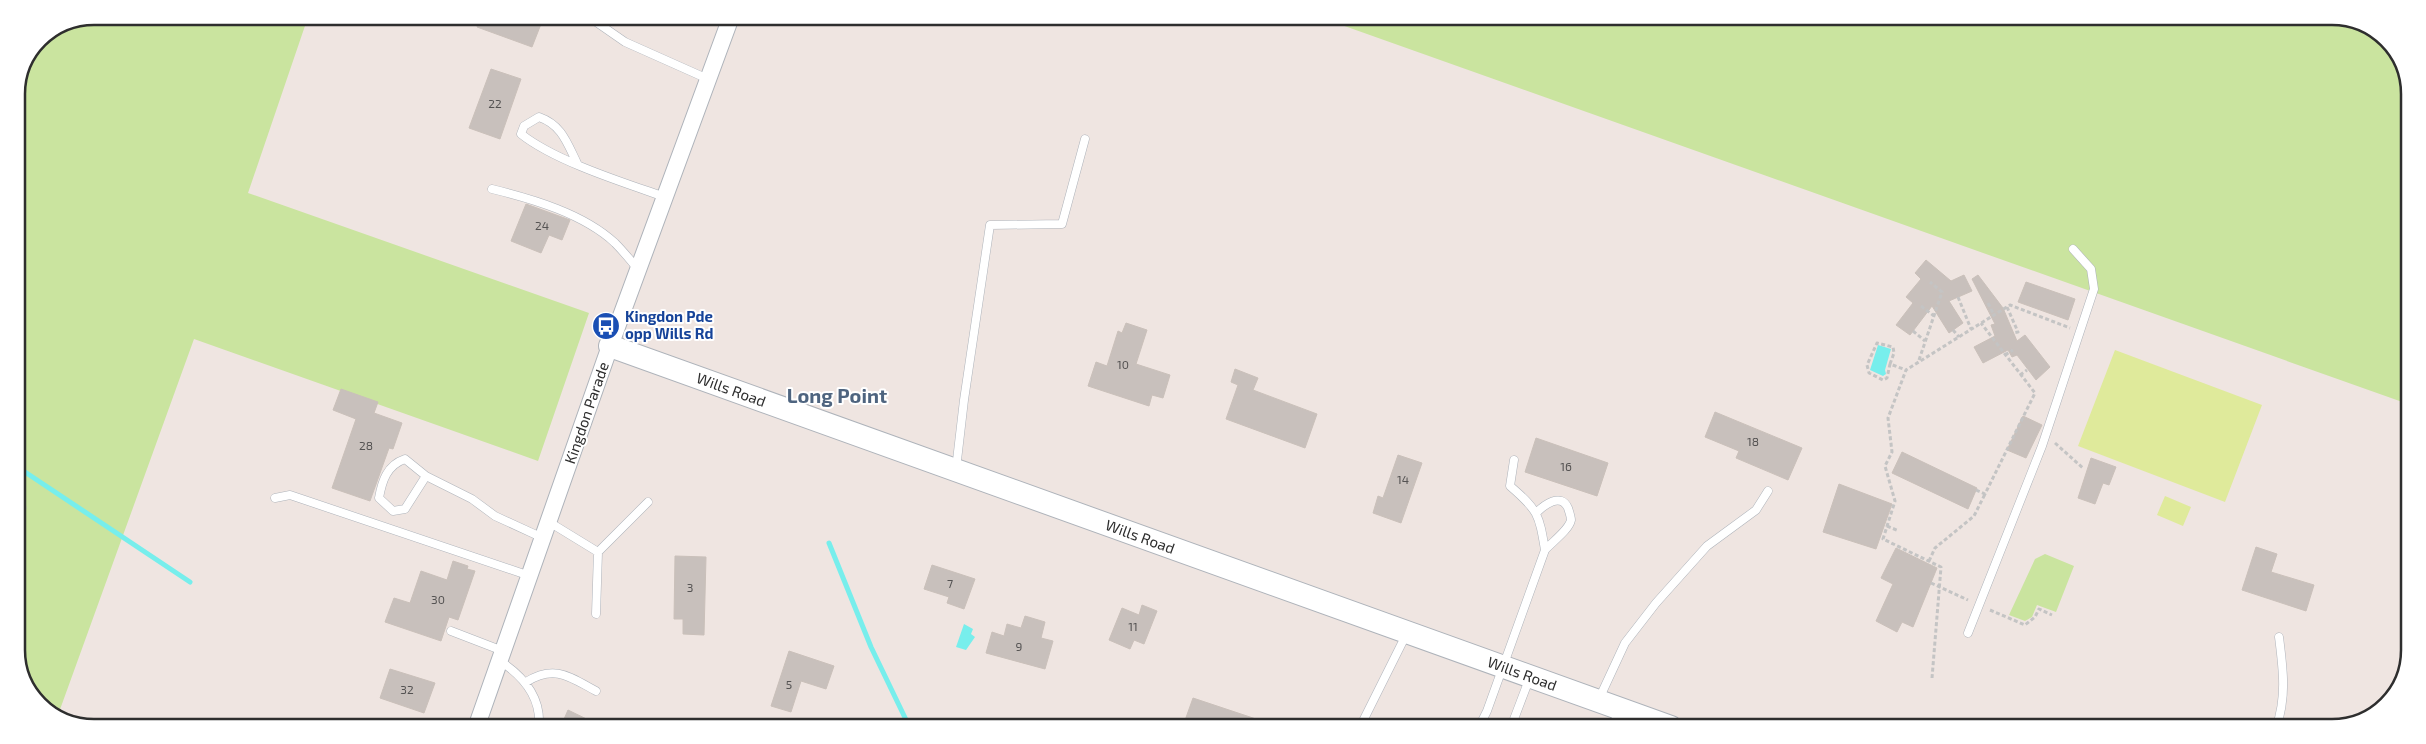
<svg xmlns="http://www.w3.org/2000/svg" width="2426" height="744" font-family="'Exo 2',sans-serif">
	<rect width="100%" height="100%" fill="#efe5e1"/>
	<path fill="#cae49f" d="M94,16L308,17L248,193L589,313L538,461L194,339L58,715L33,697L16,655V94L39,39Z
		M1322,18L2352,19L2393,47L2410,89L2408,404Z
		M2045,554L2074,566L2056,612L2037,605L2032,617L2025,621L2009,615L2035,559Z"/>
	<path fill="#dfea9b" d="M2115,350L2262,405L2225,502L2078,446Z
		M2165,496L2191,507L2183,526L2157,515Z"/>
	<path fill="#77eeec" d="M1878,345L1891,349L1885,370L1886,374L1883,376L1870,370Z
		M964,624L973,629L971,634L975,637L966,650L956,647Z"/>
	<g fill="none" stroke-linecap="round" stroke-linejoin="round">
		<path stroke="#77eeec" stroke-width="5" d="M16,466L190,582
			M829,543L871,647L909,726"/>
	</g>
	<path fill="#c8c0bc" stroke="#cac0ba" d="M480,17H523L541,24L532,47L477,27Z
		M491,69L521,79L500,139L469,128Z
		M526,204L570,220L562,240L549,235L541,253L511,241Z
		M1926,260L1951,281L1964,275L1972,291L1949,301L1963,323L1949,333L1932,306L1910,335L1896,325L1913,303L1906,297L1921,279L1915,273Z
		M1978,275L2003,308L2017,341L2025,335L2050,367L2036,380L2017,355L2012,357L2008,350L1983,363L1974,347L1995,336L1991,325L1995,324L1972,279Z
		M2026,282L2075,299L2068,320L2018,302Z
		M1126,323L1147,330L1136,364L1170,375L1163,398L1152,395L1149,406L1088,386L1096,362L1107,366L1118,331L1122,333Z
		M1235,369L1258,378L1253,390L1317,414L1305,448L1226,419L1238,385L1231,382Z
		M341,389L378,402L374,413L402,423L393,449L389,448L370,501L332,488L356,419L333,410Z
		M1715,412L1802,448L1788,480L1736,458L1739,451L1705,437Z
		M2023,416L2042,425L2026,458L2007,450Z
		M1536,438L1608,463L1597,496L1525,472Z
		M1902,452L1977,488L1968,509L1892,473Z
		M1398,455L1422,463L1401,523L1373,513L1378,496L1383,498Z
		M2091,458L2116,467L2109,485L2103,483L2095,504L2078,498Z
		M1839,484L1892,504L1876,549L1823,532Z
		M2256,547L2277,554L2271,572L2314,585L2306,611L2242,590Z
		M1896,548L1937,568L1913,627L1902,622L1897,632L1876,621L1893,584L1881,578Z
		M675,556L706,557L704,635L683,634V619H674Z
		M453,561L468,566L467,569L475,571L458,620L449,617L441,641L385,622L394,598L410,603L421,571L447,580Z
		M932,565L975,579L964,609L947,603L949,597L924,589Z
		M1142,605L1157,611L1144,644L1134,640L1130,649L1109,640L1122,608L1139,615Z
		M1025,616L1045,622L1041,638L1053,641L1045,669L986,653L992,632L1004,636L1007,624L1021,628Z
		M789,651L834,666L826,689L801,681L791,712L771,706Z
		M390,669L435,683L424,713L380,698Z
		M1193,698L1271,724V726H1183Z
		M568,710L601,726H561Z"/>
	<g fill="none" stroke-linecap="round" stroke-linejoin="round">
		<g stroke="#aeb3ba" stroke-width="9">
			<path id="lane" d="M589,17L625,42L708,79
				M577,163C567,143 562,125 539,117L524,126L521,134C555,161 622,182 665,197
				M492,189C533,199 584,214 615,243C623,251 631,261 638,269
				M956,469L964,400L990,225L1062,224L1085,139
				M426,476L405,509L393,511L379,498C382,481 387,465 405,459L426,476L472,499L495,516L543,538
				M275,498L290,495L530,576
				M1536,513C1544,505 1561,492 1568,508C1569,511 1571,517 1571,520C1569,530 1552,542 1545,550
				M549,522L598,552L596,614
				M598,552L648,502
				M451,631L503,651
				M1968,633L2042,446L2094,289L2091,269L2073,249
				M500,661C523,676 541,697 539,726
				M526,682C555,664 570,677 596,691
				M1599,699L1625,643L1656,603L1707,546L1756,510L1768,491
				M1360,727L1406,635
				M1479,727L1487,711L1545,550C1539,514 1538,510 1510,486L1514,460
				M1511,727L1530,677
				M1612,727L1619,711
				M2276,728C2287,697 2283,669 2279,637"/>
		</g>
		<g stroke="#aeb3ba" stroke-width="18">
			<path id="street" d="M477,725L610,346L731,17"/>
		</g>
		<g stroke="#aeb3ba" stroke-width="24">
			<path id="secondary" d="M610,346L1671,727"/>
		</g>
		<path stroke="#c4c4c4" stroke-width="3" stroke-dasharray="4 2.5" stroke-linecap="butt" d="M1958,297L1971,329
			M1988,303L1994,315
			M1921,306L1934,316
			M2007,307L2018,332L2013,333
			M1953,330L1959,337
			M1913,331L1925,341
			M2005,355L2013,350
			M1919,360L1942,292L1930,282
			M1890,364L1894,353L1893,347L1877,343L1867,365L1869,373L1883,380L1887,378L1890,364L1906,370
			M2020,375L2027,370
			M2055,443L2084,469
			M16,460L25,508L16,527
			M1976,490L1985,494L2035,393L1981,323
			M1887,526L1899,531
			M1929,561L1935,548L1974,516L1985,494
			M1931,583L1968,600
			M1990,610L2025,625L2035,617L2039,609L2052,615
			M1932,678L1941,567L1883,539L1895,501L1885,466L1892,452L1888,418L1906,370L2010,305L2070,328"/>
		<use href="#lane" stroke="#fff" stroke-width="8"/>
		<use href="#street" stroke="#fff" stroke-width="16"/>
		<use href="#secondary" stroke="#fff" stroke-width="22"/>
	</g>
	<defs>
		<g id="bus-disc" transform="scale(1.4375)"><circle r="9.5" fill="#1a4fb4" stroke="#fff"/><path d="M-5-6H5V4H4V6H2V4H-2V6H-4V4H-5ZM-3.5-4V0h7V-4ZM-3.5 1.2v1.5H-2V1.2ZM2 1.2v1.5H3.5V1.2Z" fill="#fff"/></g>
	</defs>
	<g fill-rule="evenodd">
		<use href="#bus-disc" x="606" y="326"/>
	</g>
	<g text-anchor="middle" stroke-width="4" stroke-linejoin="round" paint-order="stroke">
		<g font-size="12" fill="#545252">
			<text x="495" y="108">22</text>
			<text x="542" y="230">24</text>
			<text x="1123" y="369">10</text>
			<text x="1753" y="446">18</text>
			<text x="366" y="450">28</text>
			<text x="1566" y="471">16</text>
			<text x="1403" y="484">14</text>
			<text x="950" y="588">7</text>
			<text x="690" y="592">3</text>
			<text x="438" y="604">30</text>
			<text x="1133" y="631">11</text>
			<text x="1019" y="651">9</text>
			<text x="789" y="689">5</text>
			<text x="407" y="694">32</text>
		</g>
		<g font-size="15" font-weight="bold" fill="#164399" stroke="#fff" text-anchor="start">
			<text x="625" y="322">Kingdon Pde<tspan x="625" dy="17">opp Wills Rd</tspan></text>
		</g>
		<g font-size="15" fill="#2e2e2e" stroke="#fff">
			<text transform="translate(731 390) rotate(20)" y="5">Wills Road</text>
			<text transform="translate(587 413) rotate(-71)" y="5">Kingdon Parade</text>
			<text transform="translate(1140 537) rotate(20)" y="5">Wills Road</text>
			<text transform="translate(1522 674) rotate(20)" y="5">Wills Road</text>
		</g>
		<g font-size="20" font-weight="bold" fill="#4e647f" stroke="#fff">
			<text x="837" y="403">Long Point</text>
		</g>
	</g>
	<path d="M0 0H2426V744H0ZM94 25H2332A69 69 0 0 1 2401 94V650A69 69 0 0 1 2332 719H94A69 69 0 0 1 25 650V94A69 69 0 0 1 94 25Z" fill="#fff" fill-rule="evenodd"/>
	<path fill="none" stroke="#2e2e2e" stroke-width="2.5" d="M94 25H2332A69 69 0 0 1 2401 94V650A69 69 0 0 1 2332 719H94A69 69 0 0 1 25 650V94A69 69 0 0 1 94 25Z"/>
</svg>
